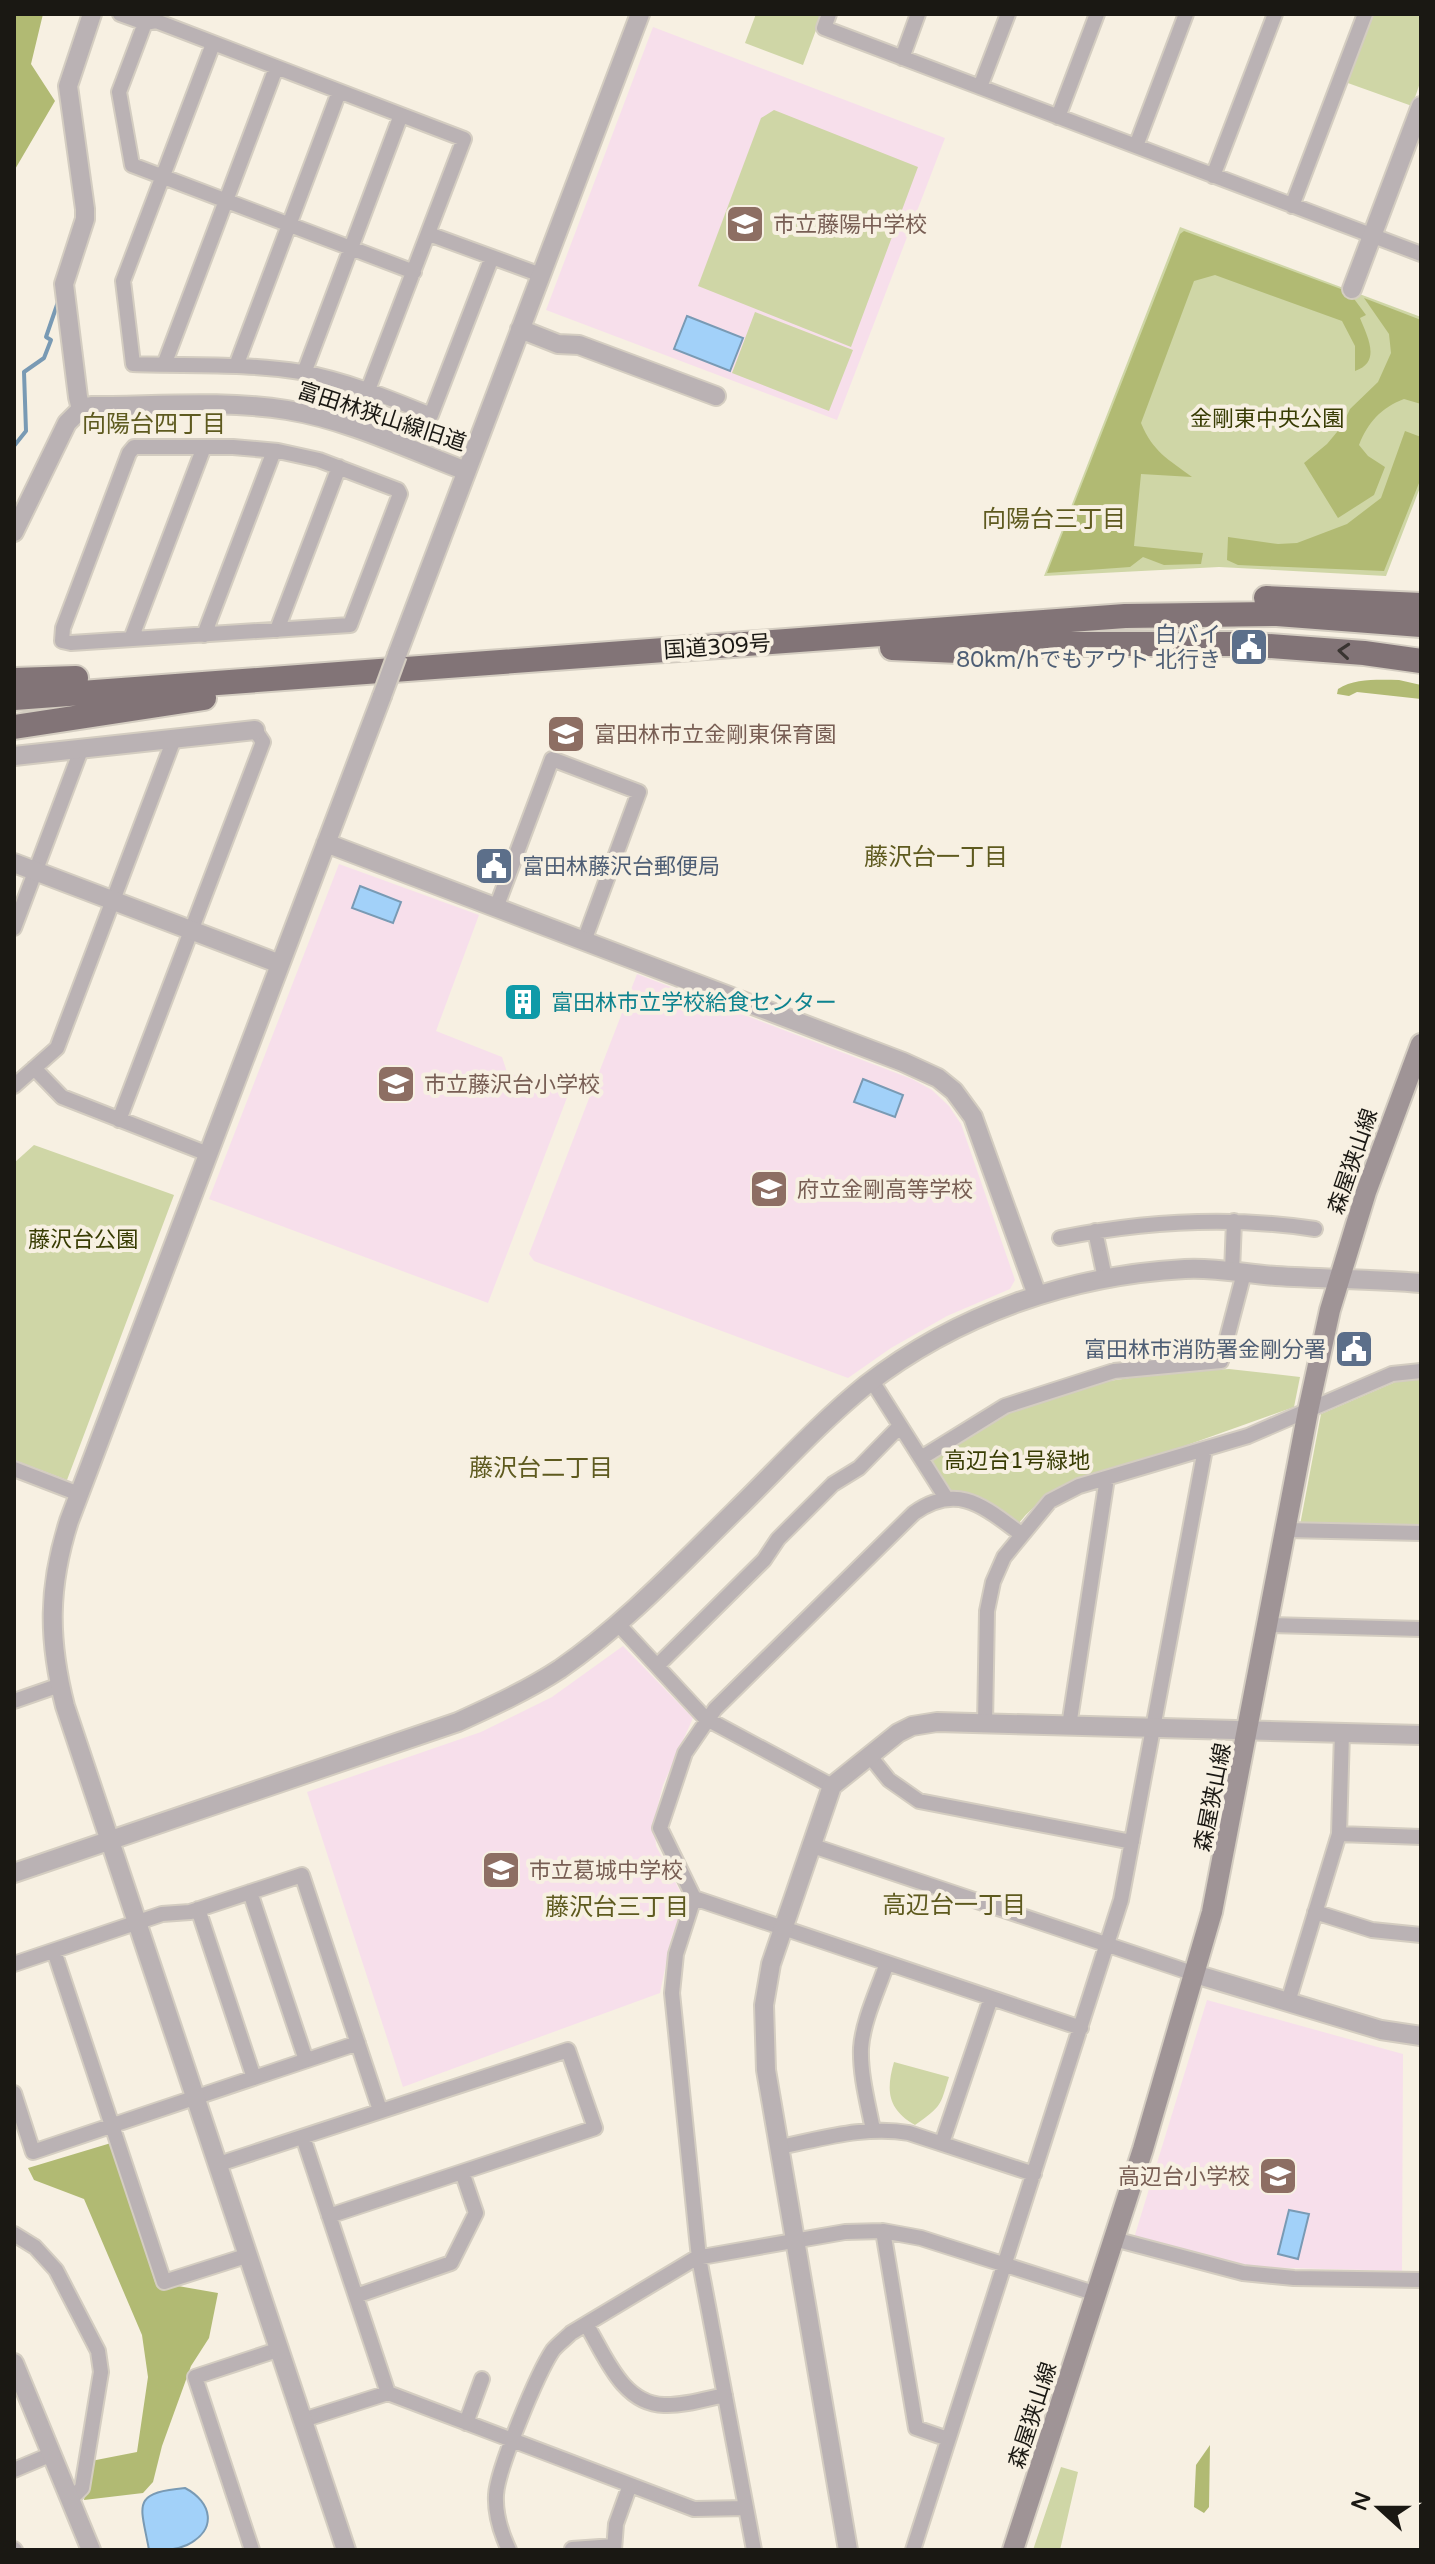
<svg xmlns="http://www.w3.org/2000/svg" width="1435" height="2564" font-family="'Varela Round','Noto Sans JP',sans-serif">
	<rect width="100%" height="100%" fill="#f7f0e2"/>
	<path fill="#f7dfeb" d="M653,27L945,138L837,420L546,310Z
		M339,864L479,915L436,1031L502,1057L507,1072L568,1095L488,1303L209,1199Z
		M637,974L912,1079L932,1090L949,1106L961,1124L1015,1280L1010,1289L947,1316L891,1348L848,1378L534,1261L529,1254Z
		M623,1646L693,1718L663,1785L654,1821L656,1846L681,1893L684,1903L671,1939L660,1993L403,2087L307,1792L481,1732L552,1697Z
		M1207,2000L1403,2054L1402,2271L1249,2267L1195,2256L1134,2238Z"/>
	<path fill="#cfd6a6" d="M756,14H822L803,65L745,43Z
		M1370,14H1421V80L1412,106L1345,82Z
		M774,110L918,167L851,347L698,286L761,118Z
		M1180,227L1421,317V485L1386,576L1219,567L1044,576Z
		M755,312L853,350L829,411L732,373Z
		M34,1145L174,1195L67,1480L14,1460V1163Z
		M1229,1369L1300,1377L1294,1407C1248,1423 1201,1441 1154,1456C1105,1472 1053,1480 1019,1523L979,1496L951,1492L930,1461L1008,1410L1102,1382L1164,1373Z
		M1421,1378V1529L1300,1525L1321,1414L1400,1380Z
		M894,2062L949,2077C940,2106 942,2106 915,2125C887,2109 886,2090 894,2062Z
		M1061,2467L1078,2472L1060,2550H1033Z"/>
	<path fill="#b1ba73" d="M14,14H43L31,64L55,101L14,171Z
		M1184,231L1349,292L1366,315L1360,318C1367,336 1382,362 1355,371V346L1342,321L1215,275L1194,281L1141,423C1153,452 1168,459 1192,477L1141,474L1134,546L1203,553L1201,564L1164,565L1143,557L1130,567L1047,573L1180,234Z
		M1364,298L1421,320V404L1404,399C1381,408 1368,422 1359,445L1368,456L1385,467L1374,495L1338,518L1304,463L1327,444L1342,426L1350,409L1378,382L1391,353L1389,334Z
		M1405,431L1421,437V478L1384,571L1238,565L1227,560L1228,537L1278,544L1297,543L1347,524L1381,498Z
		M1399,680L1421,685V699L1357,692L1349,696L1337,694L1338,689C1355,678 1379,680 1399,680Z
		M111,2143L155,2282L218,2293L209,2338L191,2366L162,2446L153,2482L143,2493L84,2500L91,2461L137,2452L148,2377L142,2335L84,2199L34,2180L28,2168Z
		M1210,2445L1209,2507L1204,2513L1194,2507L1196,2465Z"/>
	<path fill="#a2d1f9" stroke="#799ab4" stroke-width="2" d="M687,316L743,338L730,371L674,349Z
		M360,886L401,902L393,923L352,908Z
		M863,1079L903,1095L895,1117L854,1102Z
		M1289,2210L1309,2214L1298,2259L1278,2254Z
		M185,2488C212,2502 218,2530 187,2545C174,2551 162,2550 149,2550C141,2505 130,2493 185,2488Z"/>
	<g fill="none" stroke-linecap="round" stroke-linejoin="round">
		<path stroke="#799ab4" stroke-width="4" d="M14,446L26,431L24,372L44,358L51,340L46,337L58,302"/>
		<g stroke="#d4cdc1" stroke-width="18">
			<path id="minor" d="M120,14L145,23L156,21L464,139L368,390
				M829,14L824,28L1421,254
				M145,23L119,92L132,165L414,272
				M213,44L123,281L133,364C189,366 246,363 301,372C346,380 389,398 431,415L492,257
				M902,58L918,14
				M980,87L1008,14
				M1058,117L1097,14
				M1136,146L1186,14
				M1213,176L1275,14
				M1292,206L1365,14
				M429,234L541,275
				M164,365L276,68
				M236,366L339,92
				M304,373L401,115
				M134,447H233L278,451L319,460L398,490L400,494L350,625L71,643L62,641L63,628L129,453Z
				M277,630L339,467
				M204,635L274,451
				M131,639L204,447
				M496,908L552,759L639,792L584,941
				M14,928L81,750
				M34,1068L62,1097L208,1154
				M14,1086L57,1048L174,739
				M119,1120L263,742L255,730
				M1095,1231L1105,1278
				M1060,1238C1145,1221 1229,1216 1315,1229
				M1232,1272L1234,1221
				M872,1381L946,1498
				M921,1458L1005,1406L1114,1371L1221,1361L1244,1273
				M14,1469L79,1494
				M1286,1530L1421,1533
				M1021,1534C984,1507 958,1482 914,1513L715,1709L685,1753L660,1828L694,1898L1081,2028
				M618,1624L705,1718L832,1786
				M1268,1625L1421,1629
				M657,1666L764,1560L778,1539L833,1484L859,1468L900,1426
				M14,1701L60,1685
				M985,1724L987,1611L993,1582L1004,1557L1050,1501L1079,1486L1248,1436L1392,1374L1421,1371
				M1069,1726L1107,1478
				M869,1755L889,1780L919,1801L1132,1842
				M1339,1834L1421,1837
				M810,1845L1195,1974
				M250,1892L306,2060
				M694,1898L676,1954L672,1993L699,2258L754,2550
				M198,1909L254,2078
				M1315,1912L1372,1930L1421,1935
				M54,1951L164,2282L249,2255
				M14,1964L162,1914L190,1912L302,1875L380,2110
				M1288,2002L1339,1834L1342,1733
				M14,2093L33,2152L358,2043
				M873,2130C868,2104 860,2075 861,2048C863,2020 878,1990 887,1963
				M303,2137L388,2393
				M942,2143L991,1998
				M779,2147C821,2139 866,2125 909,2133L1034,2174
				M219,2164L568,2050L595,2128L329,2216
				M883,2231L916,2428L948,2439
				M14,2234L35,2247L56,2270L98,2351L101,2372L82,2488L70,2500
				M1114,2239L1243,2273L1294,2278L1421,2280
				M356,2296L451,2263L476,2213L462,2172
				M586,2324C605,2355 622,2404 664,2405C683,2406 706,2399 725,2395
				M303,2420L388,2393L694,2509L746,2508
				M466,2423L482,2379
				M14,2470L52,2454
				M14,2549L15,2550
				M572,2549L614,2546
				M252,2550L195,2377L280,2349
				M509,2550C501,2533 495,2514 496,2495C497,2470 538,2372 553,2350C558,2344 565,2339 571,2333L696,2258L845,2232L883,2231L921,2238L1097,2294
				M614,2550L616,2524L630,2485
				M913,2550L1121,1900L1205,1449"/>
		</g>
		<g stroke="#d4cdc1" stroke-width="22">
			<path id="tertiary" d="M1352,289L1421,106
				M520,329L558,344L579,345L716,396
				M81,409L78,397L64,284L85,219V209L68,86L92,14
				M14,532L67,423L81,409L91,406C154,406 225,400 287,410C349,420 408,449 466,471
				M397,655L640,14
				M14,756L255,730
				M326,843L903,1062L938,1078L954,1091L973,1117L1037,1295
				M14,863L280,964
				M14,1873L458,1722C493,1706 528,1690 560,1669C625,1624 679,1566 735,1511C778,1469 819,1423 866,1385C957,1314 1071,1275 1185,1269C1215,1267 1246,1274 1276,1276C1324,1279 1373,1279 1421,1283
				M1195,1974L1381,2030L1421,2036
				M14,2363L91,2550
				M346,2550L65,1706C48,1639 48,1587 69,1521L382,696
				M848,2550L766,2070L764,2005L771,1964L832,1786L898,1733L912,1726L937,1722L1421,1735"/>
		</g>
		<g stroke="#d4cdc1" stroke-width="24">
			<path id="secondary" d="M1013,2550L1143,2149L1212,1912L1308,1411L1330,1310L1366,1192L1421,1044"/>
		</g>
		<g stroke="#d4cdc1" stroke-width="28">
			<path id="trunk" d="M1266,598L1421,605
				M892,648L958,651L1062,644H1242L1364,653L1421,661
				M14,680L76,678
				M14,698L1125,616L1277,614L1421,625
				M14,727L204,698"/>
		</g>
		<use href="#minor" stroke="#bab2b4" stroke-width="14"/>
		<use href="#tertiary" stroke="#bab2b4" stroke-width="18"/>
		<use href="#secondary" stroke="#9f9496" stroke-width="20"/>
		<use href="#trunk" stroke="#827477" stroke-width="24"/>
		<g stroke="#d4cdc1" stroke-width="22" stroke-linecap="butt">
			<path id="tertiary-bridge" d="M382,696L397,655"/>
		</g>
		<use href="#tertiary-bridge" stroke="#bab2b4" stroke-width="18"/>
	</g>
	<defs><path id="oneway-chevron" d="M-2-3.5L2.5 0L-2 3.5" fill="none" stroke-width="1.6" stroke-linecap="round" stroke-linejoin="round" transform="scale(2)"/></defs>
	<use stroke="#393431" href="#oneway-chevron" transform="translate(1344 651) rotate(-175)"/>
	<defs>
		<g id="school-square" transform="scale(2)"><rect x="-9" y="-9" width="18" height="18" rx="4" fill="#8d6e63" stroke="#f7f0e2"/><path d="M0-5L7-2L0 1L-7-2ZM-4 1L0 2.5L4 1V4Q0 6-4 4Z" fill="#fff"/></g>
		<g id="civic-square" transform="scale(2)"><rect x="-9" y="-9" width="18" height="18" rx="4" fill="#5c6f8a" stroke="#f7f0e2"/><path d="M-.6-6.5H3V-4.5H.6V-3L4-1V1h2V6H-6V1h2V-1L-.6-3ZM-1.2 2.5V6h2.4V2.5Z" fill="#fff"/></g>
		<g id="building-square" transform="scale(2)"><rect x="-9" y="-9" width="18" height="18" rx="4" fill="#0f9aa8" stroke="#f7f0e2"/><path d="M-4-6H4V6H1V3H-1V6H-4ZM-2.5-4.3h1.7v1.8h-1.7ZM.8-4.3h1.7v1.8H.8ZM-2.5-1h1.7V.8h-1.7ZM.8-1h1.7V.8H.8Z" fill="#fff"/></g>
	</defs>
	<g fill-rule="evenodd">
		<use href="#school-square" x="745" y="224"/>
		<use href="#civic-square" x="1249" y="647"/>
		<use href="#school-square" x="566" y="734"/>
		<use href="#civic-square" x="494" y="866"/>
		<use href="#building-square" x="523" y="1002"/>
		<use href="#school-square" x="396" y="1084"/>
		<use href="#school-square" x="769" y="1189"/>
		<use href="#civic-square" x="1354" y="1349"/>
		<use href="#school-square" x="501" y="1870"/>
		<use href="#school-square" x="1278" y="2176"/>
	</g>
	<g text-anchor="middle" stroke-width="8" stroke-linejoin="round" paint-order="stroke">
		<g font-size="22" fill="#785e54" stroke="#f7f0e2" text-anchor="start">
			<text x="773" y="232">市立藤陽中学校</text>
			<text x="594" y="742">富田林市立金剛東保育園</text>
			<text x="424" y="1092">市立藤沢台小学校</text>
			<text x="797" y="1197">府立金剛高等学校</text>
			<text x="529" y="1878">市立葛城中学校</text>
			<text x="1250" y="2184" text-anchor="end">高辺台小学校</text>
		</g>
		<g font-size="22" fill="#1a1813" stroke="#f7f0e2">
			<text transform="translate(382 416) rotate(18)" y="8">富田林狭山線旧道</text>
			<text transform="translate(717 646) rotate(-4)" y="8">国道309号</text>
			<text transform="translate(1352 1161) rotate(-71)" y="8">森屋狭山線</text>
			<text transform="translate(1212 1797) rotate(-79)" y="8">森屋狭山線</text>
			<text transform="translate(1032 2415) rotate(-72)" y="8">森屋狭山線</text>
		</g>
		<g font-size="22" fill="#383c03" stroke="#f7f0e2">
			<text x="1267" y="426">金剛東中央公園</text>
			<text x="83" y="1247">藤沢台公園</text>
			<text x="1017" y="1468">高辺台1号緑地</text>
		</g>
		<g font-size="22" fill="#4e5e75" stroke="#f7f0e2" text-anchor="end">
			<text x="1221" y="642">白バイ<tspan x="1221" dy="25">80km/hでもアウト 北行き</tspan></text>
			<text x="522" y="874" text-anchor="start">富田林藤沢台郵便局</text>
			<text x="1326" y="1357">富田林市消防署金剛分署</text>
		</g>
		<g font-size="22" fill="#0d838f" stroke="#f7f0e2" text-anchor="start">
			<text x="551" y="1010">富田林市立学校給食センター</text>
		</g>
		<g font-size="24" fill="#5e5a1f" stroke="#f7f0e2">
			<text x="154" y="432">向陽台四丁目</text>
			<text x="1054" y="527">向陽台三丁目</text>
			<text x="936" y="865">藤沢台一丁目</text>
			<text x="541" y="1476">藤沢台二丁目</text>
			<text x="954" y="1913">高辺台一丁目</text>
			<text x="617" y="1915">藤沢台三丁目</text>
		</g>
	</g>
	<rect width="1435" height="2564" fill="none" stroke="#1a1813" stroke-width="32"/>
	<g transform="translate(1379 2508) rotate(291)" stroke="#f7f0e2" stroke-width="6" paint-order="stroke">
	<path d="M0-6L14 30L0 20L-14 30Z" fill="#1a1813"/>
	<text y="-12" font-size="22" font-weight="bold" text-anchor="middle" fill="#1a1813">N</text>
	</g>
</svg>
